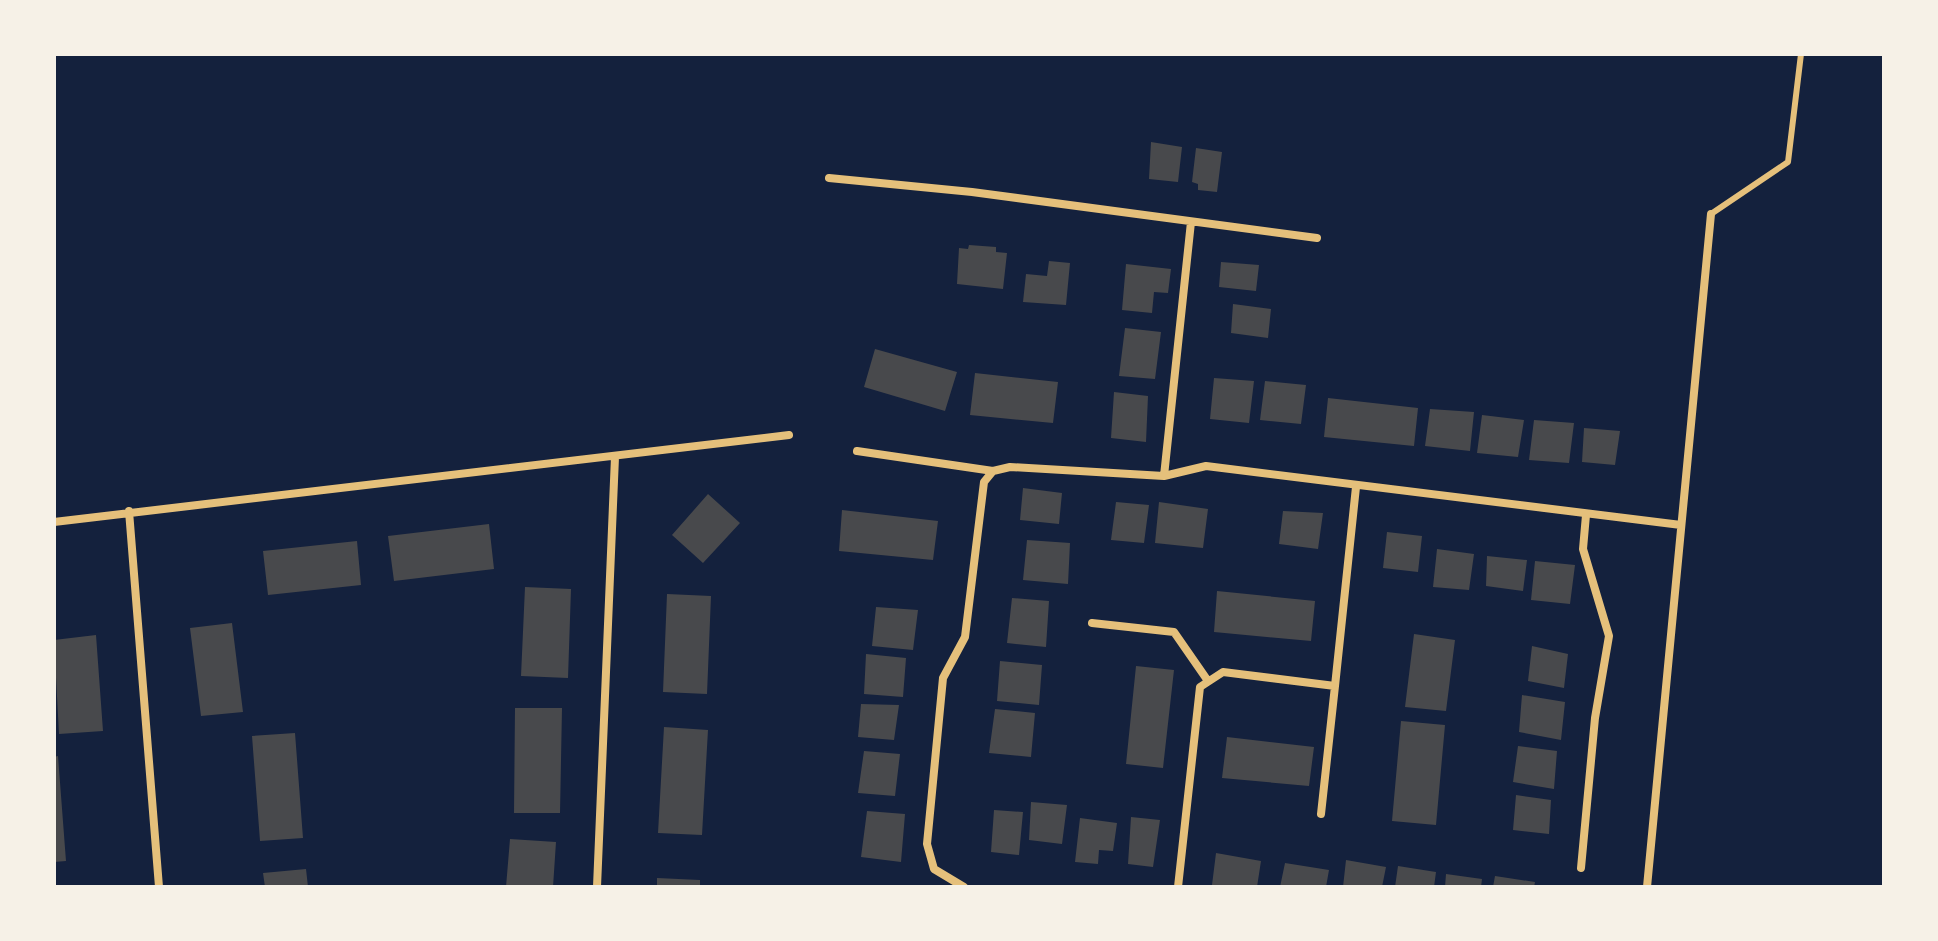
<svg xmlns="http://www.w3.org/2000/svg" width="1938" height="941" font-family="Helvetica,sans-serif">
	<rect width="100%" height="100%" fill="#14213d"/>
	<path fill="#48494c" d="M1151,142L1182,147L1178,182L1149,179Z
		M1196,148L1222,152L1217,192L1198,190V184L1192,182Z
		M969,245L996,247V252L1007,253L1003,289L957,284L959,248L968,249Z
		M1049,261L1070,263L1066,305L1023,302L1026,274L1047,276Z
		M1221,262L1259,265L1256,291L1219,287Z
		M1126,264L1171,269L1168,293L1154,292L1152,313L1122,310Z
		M1233,304L1271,309L1268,338L1231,333Z
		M1125,328L1161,332L1155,379L1119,376Z
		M875,349L957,372L945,411L864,387Z
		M975,373L1058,382L1053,423L970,415Z
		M1214,378L1254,381L1249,423L1210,419Z
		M1265,381L1306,385L1301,424L1260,420Z
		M1114,392L1148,396L1146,442L1111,438Z
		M1328,398L1418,408L1414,446L1324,437Z
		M1430,409L1474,412L1470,451L1425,446Z
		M1482,415L1524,420L1518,457L1477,453Z
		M1534,420L1574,423L1569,463L1529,460Z
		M1584,428L1620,431L1615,465L1582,462Z
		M1023,488L1062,493L1059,524L1020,520Z
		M708,494L740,523L703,563L672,535Z
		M1116,502L1149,505L1144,543L1111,540Z
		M1159,502L1208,509L1203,548L1155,543Z
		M842,510L938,521L933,560L839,551Z
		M1283,511L1323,513L1318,549L1279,544Z
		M489,524L494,569L394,581L388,536Z
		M1387,532L1422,536L1418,572L1383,568Z
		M1027,540L1070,543L1068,584L1023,580Z
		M357,541L361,585L268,595L263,551Z
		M1437,549L1474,554L1469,590L1433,587Z
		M1487,556L1527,560L1523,591L1486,586Z
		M1535,561L1575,565L1570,604L1531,600Z
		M525,587L571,589L568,678L521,676Z
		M1217,591L1315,601L1311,641L1214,632Z
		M667,594L711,596L707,694L663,692Z
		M1012,598L1049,601L1046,647L1007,643Z
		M876,607L918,610L913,650L872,646Z
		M232,623L243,712L201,716L190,628Z
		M1414,634L1455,640L1446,711L1405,707Z
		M96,635L103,731L59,734L54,640Z
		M1532,646L1568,654L1564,688L1528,681Z
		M866,654L906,658L903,697L864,694Z
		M1000,661L1042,665L1039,705L997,701Z
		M1136,666L1174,670L1163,768L1126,764Z
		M1522,695L1565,702L1561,740L1519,732Z
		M861,704L899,705L894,740L858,737Z
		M515,708H562L560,813H514Z
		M995,709L1035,713L1031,757L989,753Z
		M1401,721L1445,725L1436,825L1392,821Z
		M664,727L708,730L702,835L658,833Z
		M295,733L303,838L260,841L252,736Z
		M1227,737L1314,747L1309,786L1222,778Z
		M1518,746L1557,751L1554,789L1513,782Z
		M864,751L900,754L895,796L858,793Z
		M58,756L66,861L54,862V757Z
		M1516,795L1551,800L1549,834L1513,830Z
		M1031,802L1067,805L1062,844L1029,840Z
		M994,810L1023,812L1019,855L991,852Z
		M867,811L905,814L901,862L861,857Z
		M1131,817L1160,820L1153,867L1128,864Z
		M1080,818L1117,823L1113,851L1099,850L1098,864L1075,862Z
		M510,839L556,842L553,887H506Z
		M1216,853L1261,861L1257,887L1212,885Z
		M1346,860L1386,867L1382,887H1343Z
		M1285,863L1329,870L1326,887H1280Z
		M1398,866L1436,872L1434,887H1395Z
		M306,869L308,887H265L263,873Z
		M1446,874L1482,879L1481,887H1445Z
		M1495,876L1535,882L1534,887H1493Z
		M657,878L700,880V887H657Z"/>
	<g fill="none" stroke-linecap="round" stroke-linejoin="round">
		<path stroke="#e5c07b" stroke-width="6" d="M1711,214L1788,162L1801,54"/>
		<path stroke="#e5c07b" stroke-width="8" d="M829,178L972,192L1317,238
			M857,451L993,471
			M1164,476L1191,222
			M129,511L159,887
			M54,522L789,435
			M1092,623L1174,632L1208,681
			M1321,814L1335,686
			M1581,868L1595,718L1609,636L1583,549L1586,515
			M597,887L615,457
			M964,887L934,869L927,844L943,678L965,637L984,482L993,471L1010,467L1164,476L1206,466L1681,525
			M1178,887L1200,687L1223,672L1335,686L1356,487
			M1647,887L1711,214"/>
	</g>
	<rect width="1938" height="941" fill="none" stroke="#f6f1e7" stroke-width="112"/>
</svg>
